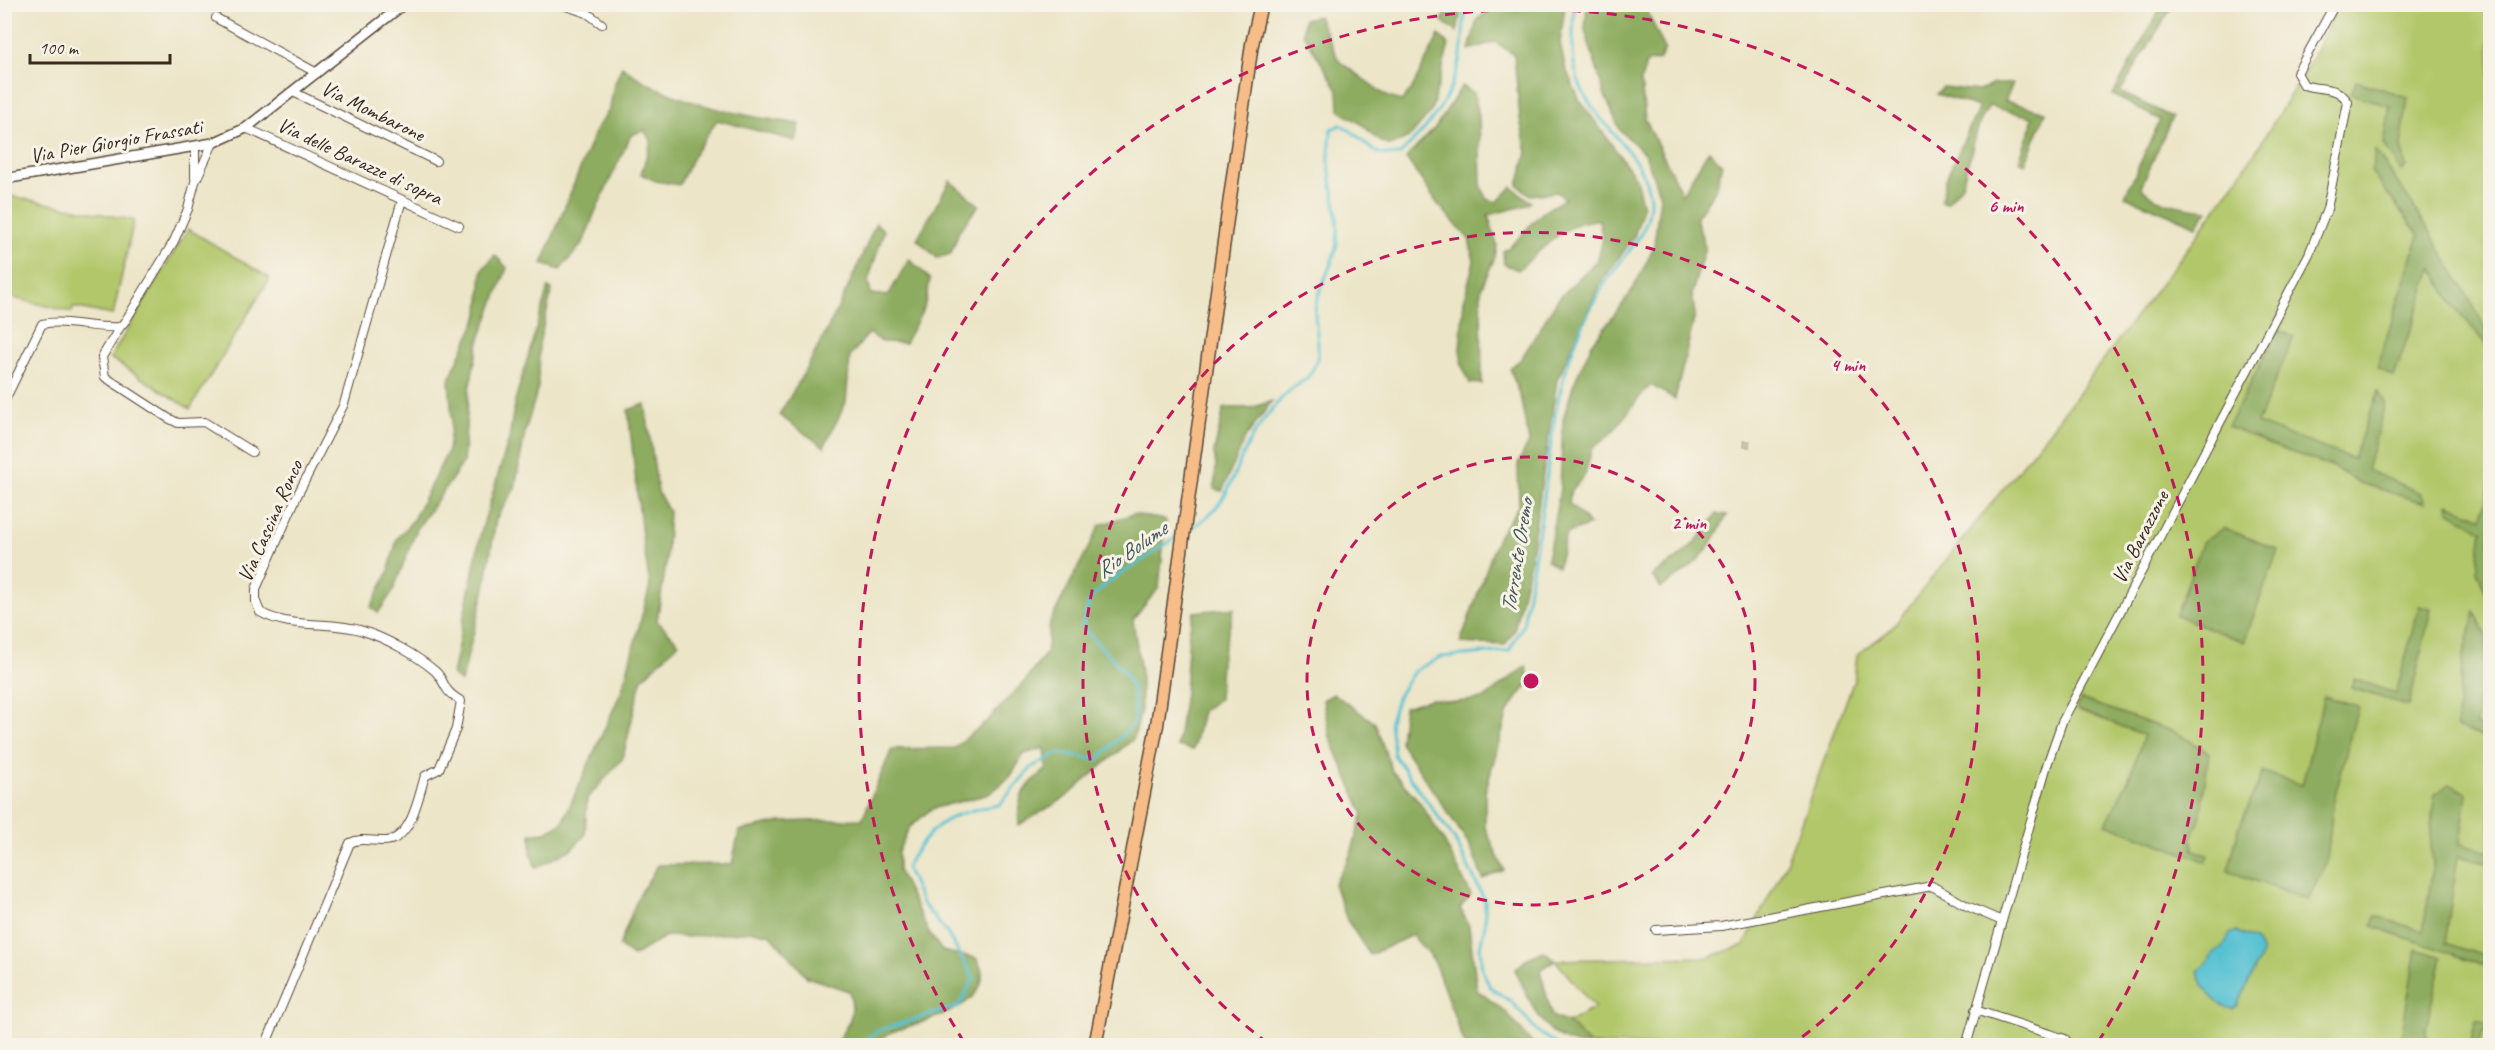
<svg xmlns="http://www.w3.org/2000/svg" width="2495" height="1050" font-family="Caveat,sans-serif">
	<rect width="100%" height="100%" fill="#f7f3e8"/>
	<filter id="ink" filterUnits="userSpaceOnUse"><feTurbulence type="fractalNoise" baseFrequency=".0167" numOctaves="2"/><feDisplacementMap in="SourceGraphic" scale="12" xChannelSelector="R" yChannelSelector="G"/><feConvolveMatrix kernelMatrix="1 2 1 2 8 2 1 2 1" color-interpolation-filters="sRGB"/></filter>
	<filter id="wash" filterUnits="userSpaceOnUse"><feTurbulence type="fractalNoise" baseFrequency=".008" numOctaves="4" result="noise"/><feDisplacementMap in="SourceGraphic" scale="24" xChannelSelector="R" yChannelSelector="G"/><feGaussianBlur stdDeviation="1.35" result="paint"/><feColorMatrix in="noise" values="0 0 0 0 0 0 0 0 0 0 0 0 0 0 0 0 0 1.4 0 .05"/><feComposite in="paint" operator="in"/></filter>
	<g filter="url(#wash)">
		<rect width="100%" height="100%" fill="#ece5c8"/>
		<path fill="#b2c76b" stroke="#767844" stroke-width="1.5" d="M2339,5H2490V1045H1590L1568,1023L1595,1008L1555,960L1709,957L1744,945L1786,863L1854,680L1857,655L1891,629L2051,429L2196,237L2253,156L2307,68Z
			M5,195L134,220L113,315L73,307L72,312L5,296Z
			M188,229L270,278L190,409L110,358Z"/>
		<path fill="#8dac5f" stroke="#646b3e" stroke-width="1.5" d="M1450,5H1462L1457,32L1442,21Z
			M1495,5H1565L1560,43L1565,67L1579,99L1636,178L1643,208L1634,237L1602,281L1557,380L1530,561L1514,631L1505,645L1460,643L1498,537L1519,505L1518,464L1529,442L1521,400L1510,368L1521,359L1558,299L1598,259L1603,239L1599,220C1567,219 1542,250 1518,270L1504,264L1503,251C1514,247 1529,224 1541,214C1548,208 1558,204 1565,198L1556,192L1530,195L1518,185L1527,153L1520,119L1514,55L1495,42L1469,50L1477,20Z
			M1587,5H1644L1665,49L1659,60L1646,63L1641,81L1645,119L1682,194L1709,150L1722,165L1715,190L1696,218L1705,247L1692,293L1695,315L1675,399L1651,385C1627,407 1621,431 1592,448L1585,475L1571,491L1569,503L1590,525L1566,534L1558,567L1547,560L1560,489L1563,419L1574,383L1592,344L1628,297L1643,270L1654,246L1660,196L1645,154L1620,130L1605,96L1585,30Z
			M2162,5H2173L2120,92L2172,117L2141,187C2154,204 2188,208 2208,210L2197,226L2125,196L2160,120L2113,95Z
			M1318,16L1339,61L1388,97L1401,101L1410,92L1439,35L1449,45L1431,112L1411,136L1390,146C1378,141 1375,138 1367,129C1360,121 1347,117 1339,110L1338,90L1303,33L1304,19Z
			M622,66C667,103 743,116 800,124L796,141L717,120L695,153L679,185L656,181L641,174L651,141L644,130L631,135L595,212L583,243L560,270L542,264L596,129L610,109L613,88Z
			M2356,81L2408,97L2401,146L2406,167L2401,171L2384,144L2390,106L2351,94Z
			M1994,84H2013L2005,101L2046,112L2025,164L2019,161L2031,128L2032,117L1989,106L1979,124L1962,185L1947,203L1941,202L1946,179L1979,107L1937,94L1943,87L1979,91Z
			M1462,86L1474,93L1479,116L1481,184L1486,199L1497,202L1512,187L1531,202L1524,206L1488,215L1497,245L1495,257L1481,289L1482,384L1470,383L1462,366L1460,349L1464,300L1474,261L1469,239L1437,203L1406,158L1436,127Z
			M2376,151L2427,227L2466,293L2490,336V353C2481,334 2466,322 2453,305C2445,294 2441,279 2432,268L2394,377L2377,368L2419,235L2371,172Z
			M950,181L979,205L959,231L951,254L937,258L917,239Z
			M876,223L884,231L868,281L871,294L888,296L909,259L930,279L924,308L905,343L882,342L869,333L850,356L846,402L824,447L779,415C817,354 849,289 876,223Z
			M495,255L507,268L479,341L469,390L463,463L417,529L393,591L378,613L371,607L388,573L397,539L413,520L448,451L452,419L449,380L479,314L482,270Z
			M548,288L552,290L539,344L538,388L525,432L515,488L496,519L485,588L461,682L452,675L481,532L509,439L515,401Z
			M2278,330L2294,337L2257,423L2353,459L2378,391L2385,403L2367,470L2421,493L2425,503L2360,483L2331,466L2270,445L2228,426Z
			M1272,401L1245,438L1222,491L1214,489L1216,466L1214,452L1224,408H1251Z
			M645,404L658,492L669,512L666,564L657,621L679,643L641,680L623,758L587,799L585,835L572,849L536,868L531,854V834L546,832L562,823L622,690L650,586L642,536L628,410Z
			M2490,482V603L2477,571L2482,530L2449,511L2448,504L2482,518Z
			M1133,514L1166,520L1159,587L1133,620L1141,673V710L1134,738L1065,798L1019,825C1016,794 1025,787 1047,769L1045,748L1024,754L1010,777L989,794L931,809L909,828L898,852V870L929,933L942,951L976,958C1005,1004 921,1022 894,1031C885,1034 878,1044 871,1046C860,1048 845,1046 834,1045C848,1027 857,1014 849,991L807,977L771,935L754,931L687,937L666,936L633,956L619,946L639,895L658,865L732,864L739,831L781,822L862,819L892,749L954,748L986,722L1026,680L1046,653L1050,622L1100,525Z
			M1717,514L1727,515C1706,557 1699,562 1661,588L1652,576C1682,557 1697,544 1717,514Z
			M2224,528L2278,550L2244,642L2176,615L2203,541Z
			M2419,606L2431,609L2409,706L2351,688L2354,678L2396,694Z
			M1234,608L1221,660L1219,699L1202,711L1193,750L1177,746L1185,693L1189,631L1194,612Z
			M2475,612L2487,637L2476,725L2490,732V740L2456,727L2463,659Z
			M1526,666L1530,681L1508,711L1485,792V828L1504,870L1483,879L1469,844L1400,742L1404,707L1431,699L1455,702L1483,699Z
			M1334,694L1375,723L1392,771L1419,801L1443,839L1471,895L1460,908L1469,926L1477,990L1507,1013L1530,1041L1538,1045H1465L1433,959L1412,935L1370,955L1347,920L1334,884L1351,854L1363,813L1330,737L1323,700Z
			M2324,696L2358,706L2333,804L2327,861L2308,900L2228,871L2239,828L2263,772L2302,785Z
			M2081,699L2177,733L2209,753L2200,819L2192,838L2193,850L2208,855L2207,862L2106,824L2129,778L2144,735L2076,709Z
			M2449,784L2467,793L2460,844L2490,852V864L2458,856L2445,943L2485,956L2484,965L2372,926L2375,916L2423,931L2433,865L2430,835L2435,794Z
			M2416,949L2442,957L2426,1028L2427,1045H2400Z
			M1544,951L1555,960L1540,970L1552,1016L1568,1023L1590,1045C1545,1046 1532,1004 1515,970L1528,958Z
			M2476,1020L2490,1024V1031L2485,1029L2477,1045H2470Z"/>
		<path fill="#57c1d2" stroke="#497678" stroke-width="1.5" d="M2236,931L2256,941L2263,952L2237,1006L2233,1009C2215,1007 2202,987 2198,971L2207,964L2213,953L2223,947L2230,934Z"/>
		<g fill="none" stroke-linecap="round" stroke-linejoin="round">
			<path stroke="#57c1d2" stroke-width="3" d="M1188,530C1233,504 1228,479 1251,439C1261,422 1273,407 1287,393C1300,380 1306,385 1315,365C1322,349 1315,328 1315,311C1316,290 1335,264 1337,242C1340,216 1332,191 1329,165C1328,153 1331,141 1331,129L1341,125C1367,137 1366,158 1399,155C1429,128 1451,99 1460,59C1464,43 1462,25 1466,8L1471,4
				M861,1046L877,1031L959,1006L974,978L947,933L922,903L906,867C933,822 947,814 999,805L1032,767L1059,753L1097,760L1134,724C1134,715 1135,705 1134,696C1129,665 1097,649 1082,625L1091,598L1109,582L1180,535
				M1560,1046L1539,1033L1512,1002L1490,987L1482,969L1480,948L1485,924V901L1455,840L1394,755L1390,721L1398,696L1414,671L1441,657L1509,651L1523,625C1530,580 1539,535 1545,490C1551,443 1555,397 1572,352C1579,332 1590,309 1601,290C1616,262 1651,236 1650,200C1648,157 1596,125 1580,85C1569,59 1574,32 1574,4"/>
		</g>
	</g>
	<g filter="url(#ink)">
		<g fill="none" stroke-linecap="round" stroke-linejoin="round">
			<path stroke="#c9c0a6" stroke-width="8" stroke-dasharray="8 4" stroke-linecap="butt" d="M1746,448L1747,436"/>
			<g stroke="#564638" stroke-width="10">
				<path id="minor" d="M560,4L587,13L602,24
					M216,18L317,73
					M293,92L436,161
					M246,128L459,226
					M195,146V178
					M120,327L102,357L105,377L168,418L178,423L204,422L252,452
					M4,402L42,324C67,319 94,329 120,327L126,320L174,241L188,209L195,182L213,143
					M1656,930L1721,926L1932,886L1967,906L2002,921
					M1975,1010L2065,1039L2071,1046
					M265,1046L350,843C364,836 377,844 391,840C413,833 419,794 425,776L439,769L456,729L461,701C440,689 447,682 435,671C416,655 388,639 363,631C330,620 291,630 260,612L256,602V589L297,496L344,404L402,200
					M1966,1046L2047,765L2062,722L2309,254L2327,209L2348,102C2337,85 2321,91 2304,85L2297,73L2335,4"/>
			</g>
			<g stroke="#564638" stroke-width="12">
				<path id="tertiary" d="M4,179L213,143L246,128L404,4"/>
			</g>
			<g stroke="#564638" stroke-width="15">
				<path id="primary" d="M1095,1046L1157,725L1233,176L1252,44L1261,4"/>
			</g>
			<use href="#minor" stroke="#fff" stroke-width="8"/>
			<use href="#tertiary" stroke="#fff" stroke-width="9"/>
			<use href="#primary" stroke="#f7bd88" stroke-width="12"/>
		</g>
	</g>
	<g fill="none" stroke="#c2185b" stroke-width="3" stroke-dasharray="10 8">
		<circle cx="1531" cy="681" r="224"/>
		<path d="M1268 1043A448 448 0 1 1 1794 1043"/>
		<path d="M964 1042A672 672 0 1 1 2098 1042"/>
	</g>
	<g text-anchor="middle" stroke-width="6" stroke-linejoin="round" paint-order="stroke">
		<g font-size="21" fill="#3b2a1e" stroke="#f7f3e8">
			<text transform="translate(373 111) rotate(26)" y="7">Via Mombarone</text>
			<text transform="translate(116 141) rotate(-10)" y="7">Via Pier Giorgio Frassati</text>
			<text transform="translate(360 161) rotate(25)" y="7">Via delle Barazze di sopra</text>
			<text transform="translate(270 521) rotate(-66)" y="7">Via Cascina Ronco</text>
			<text transform="translate(2140 537) rotate(-63)" y="7">Via Barazzone</text>
		</g>
		<g font-size="22" font-style="italic" fill="#435754" stroke="#f7f3e8">
			<text transform="translate(1131 549) rotate(-35)" y="8">Rio Bolume</text>
			<text transform="translate(1516 556) rotate(-81)" y="8">Torrente Oremo</text>
		</g>
	</g>
	<circle cx="1531" cy="681" r="9" fill="#c2185b" stroke="#f7f3e8" stroke-width="3"/>
	<g font-size="18" text-anchor="middle" font-weight="bold" fill="#c2185b" stroke="#f7f3e8" stroke-width="6" stroke-linejoin="round" paint-order="stroke">
		<text x="2006" y="212">6 min</text>
		<text x="1848" y="371">4 min</text>
		<text x="1689" y="529">2 min</text>
	</g>
	<rect width="2495" height="1050" fill="none" stroke="#f7f3e8" stroke-width="24"/>
	<path d="M30 54v9h140v-9" fill="none" stroke="#3b2a1e" stroke-width="3"/>
	<text x="39" y="54" font-size="18" fill="#3b2a1e" stroke="#f7f3e8" stroke-width="4.5" paint-order="stroke">100 m</text>
</svg>
